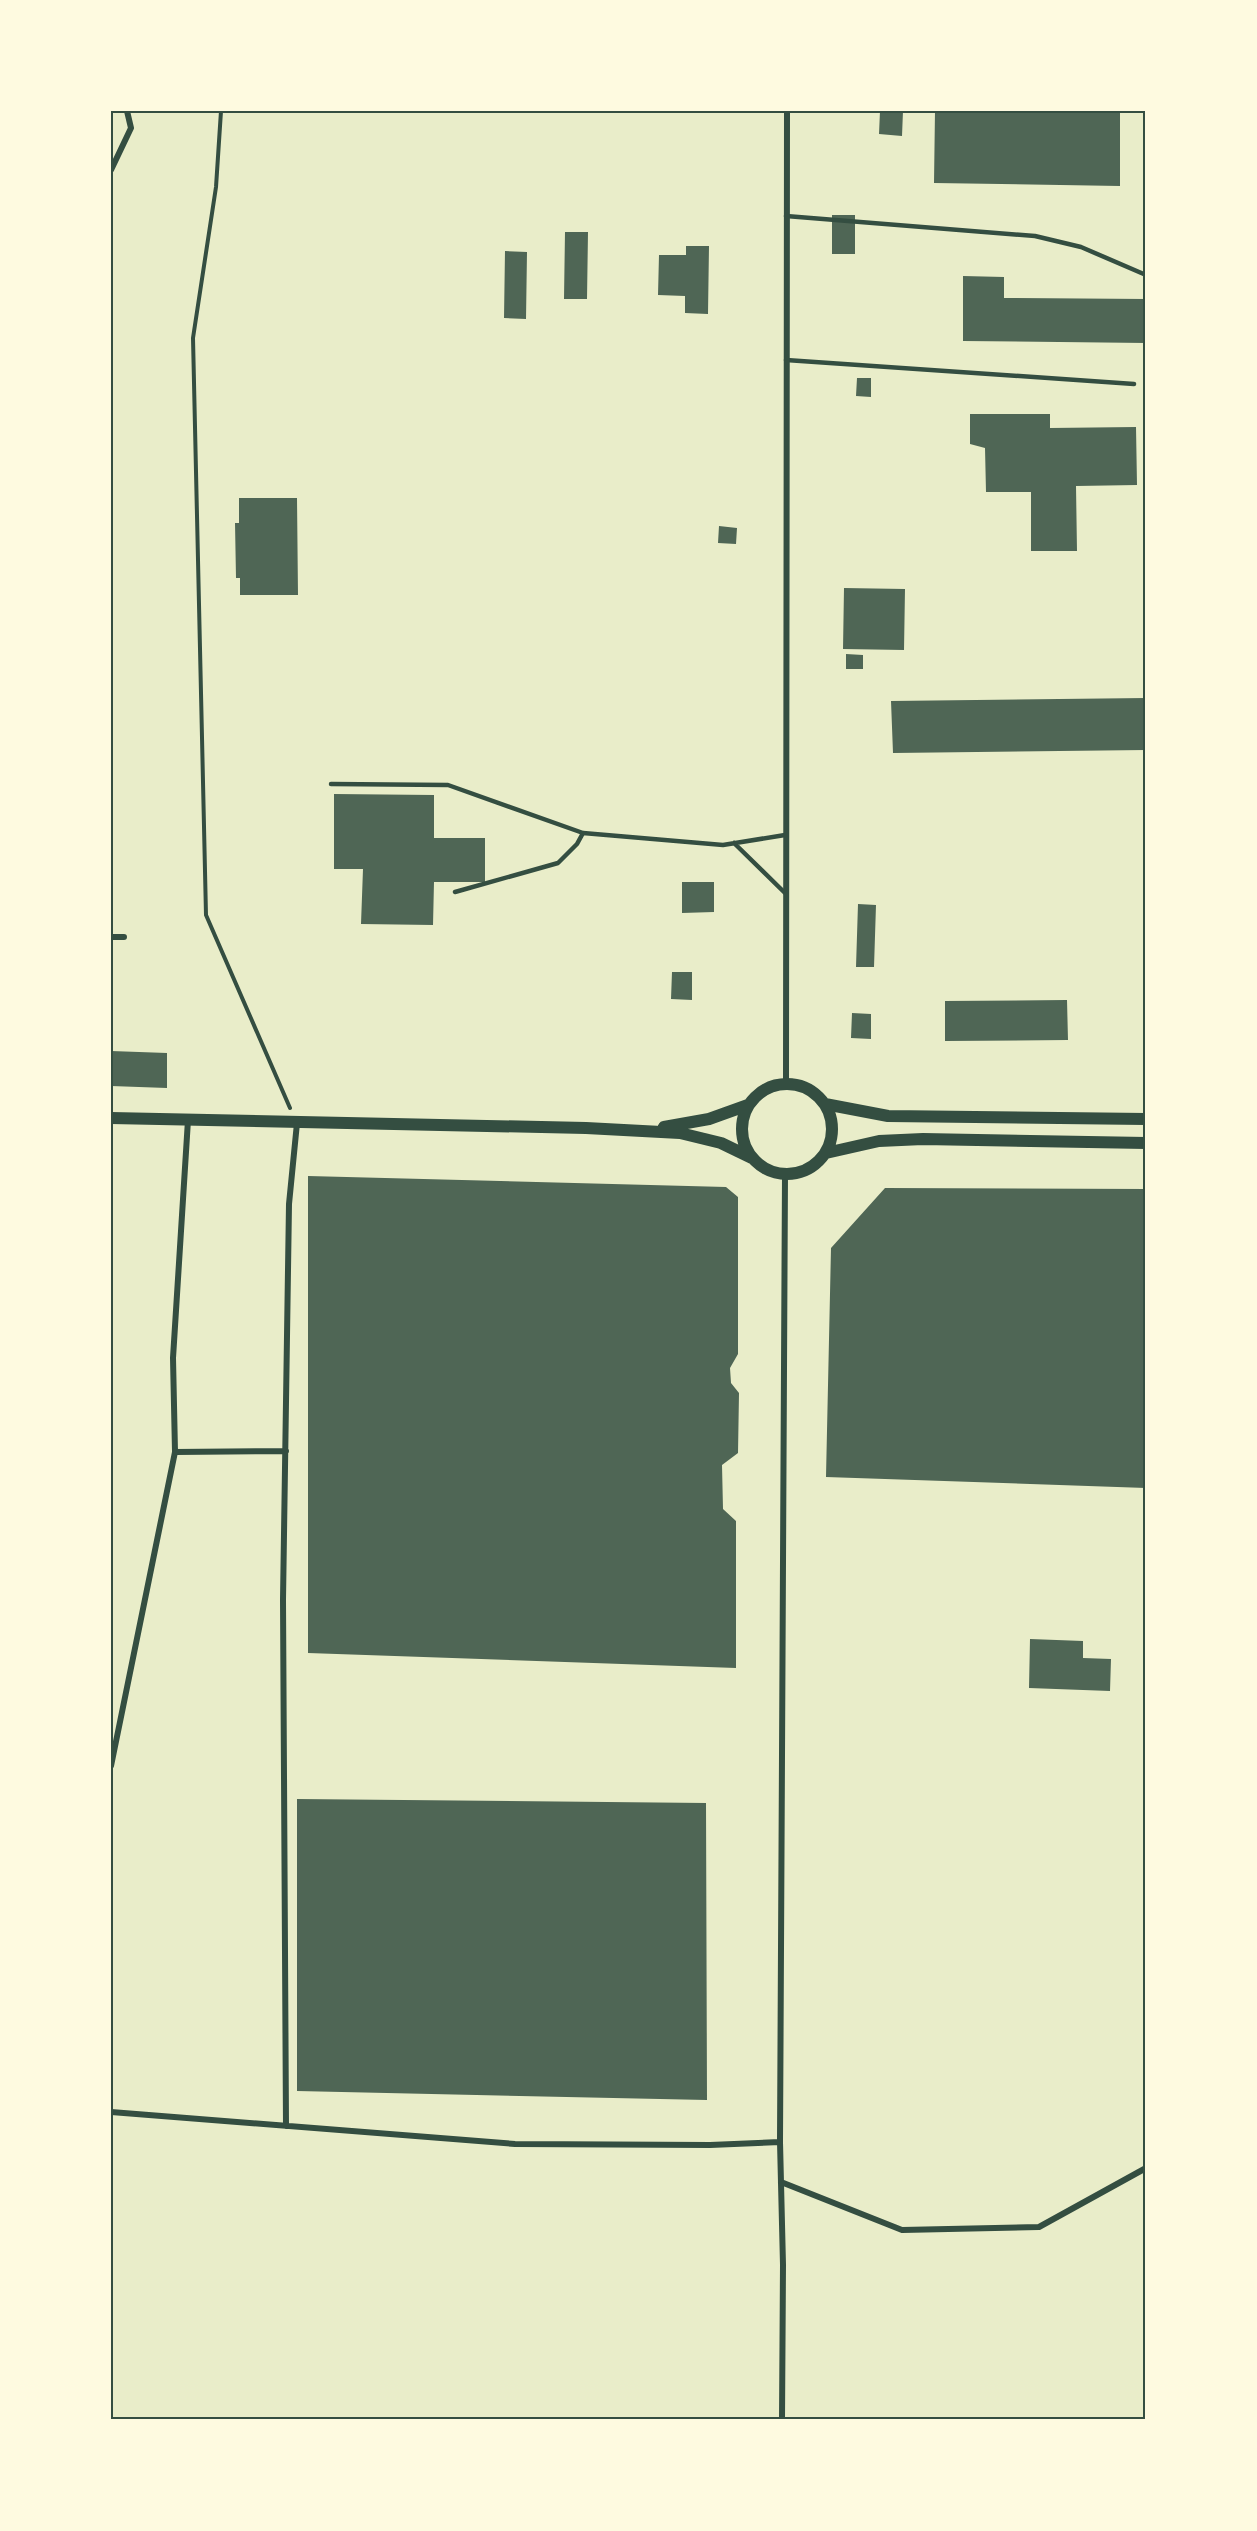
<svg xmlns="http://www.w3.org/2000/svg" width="1257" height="2531" font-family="Barlow,sans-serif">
	<rect width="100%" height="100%" fill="#e9edc9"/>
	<path fill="#4f6655" d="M880,111H903L902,136L879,134Z
		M935,111H1120V186L934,183Z
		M832,215H855V254H832Z
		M565,232H588L587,299H564Z
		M686,246H709L708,314L685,313V296L658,295L659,255H686Z
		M505,251L527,252L526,319L504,318Z
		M963,276L1004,277V298L1146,299V343L963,341Z
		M857,378H871V397L856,396Z
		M970,414H1050V428L1136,427L1137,485L1076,486L1077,551H1031V492H986L985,448L970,444Z
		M239,498H297L298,595H240V578H236L235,523H239Z
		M719,526L737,528L736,544L718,543Z
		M844,588L905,589L904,650L843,649Z
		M846,654L863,655V669H846Z
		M1146,698V750L893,753L891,701Z
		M334,794L434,795V838H485V882H434L433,925L361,924L363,869H334Z
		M682,882H714V912L682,913Z
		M858,904L876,905L874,967H856Z
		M672,972H692V1000L671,999Z
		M1067,1000L1068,1040L945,1041V1001Z
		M852,1013L871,1014V1039L851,1038Z
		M111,1051L167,1053V1088L111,1086Z
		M308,1176L726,1187L738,1197V1354L730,1368L731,1383L739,1393L738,1453L722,1465L723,1509L736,1521V1668L308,1653Z
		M885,1188L1146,1189V1488L826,1477L831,1248Z
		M1030,1639L1083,1641V1658L1111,1659L1110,1691L1029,1688Z
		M297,1799L706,1803L707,2100L297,2091Z"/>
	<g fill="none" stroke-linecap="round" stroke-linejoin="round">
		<path stroke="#344e41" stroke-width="4" d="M221,111L216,187L193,338L206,915L290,1108"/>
		<path stroke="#344e41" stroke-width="4.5" d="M786,216L1035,236L1081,247L1146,275
			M786,360L1134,384
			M331,784L448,785L583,833L723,845L785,835
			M734,843L785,893
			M455,892L558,863L577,844L583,833"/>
		<path stroke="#344e41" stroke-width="6" d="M111,170L131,128L127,111
			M111,937H124
			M786,1084L787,111
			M175,1452L286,1451
			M111,1766L175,1452L173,1358L188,1120
			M111,2112L515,2144L710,2145L780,2142
			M286,2126L283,1600L289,1204L297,1123
			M781,2182L902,2230L1039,2227L1146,2168
			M782,2420L783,2265L780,2142L785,1175"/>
		<path stroke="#344e41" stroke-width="12" d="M742 1129a45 45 0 1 1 90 0a45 45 0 1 1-90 0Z
			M825,1104L888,1116L1146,1119
			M111,1118L586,1128L680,1133L721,1143L752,1158
			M664,1127L709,1119L748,1105
			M826,1153L879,1141L923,1139L1146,1143"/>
	</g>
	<rect width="1257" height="2531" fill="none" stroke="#fefae0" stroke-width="225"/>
	<rect x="112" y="112" width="1032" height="2306" fill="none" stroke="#344e41" stroke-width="2"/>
</svg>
